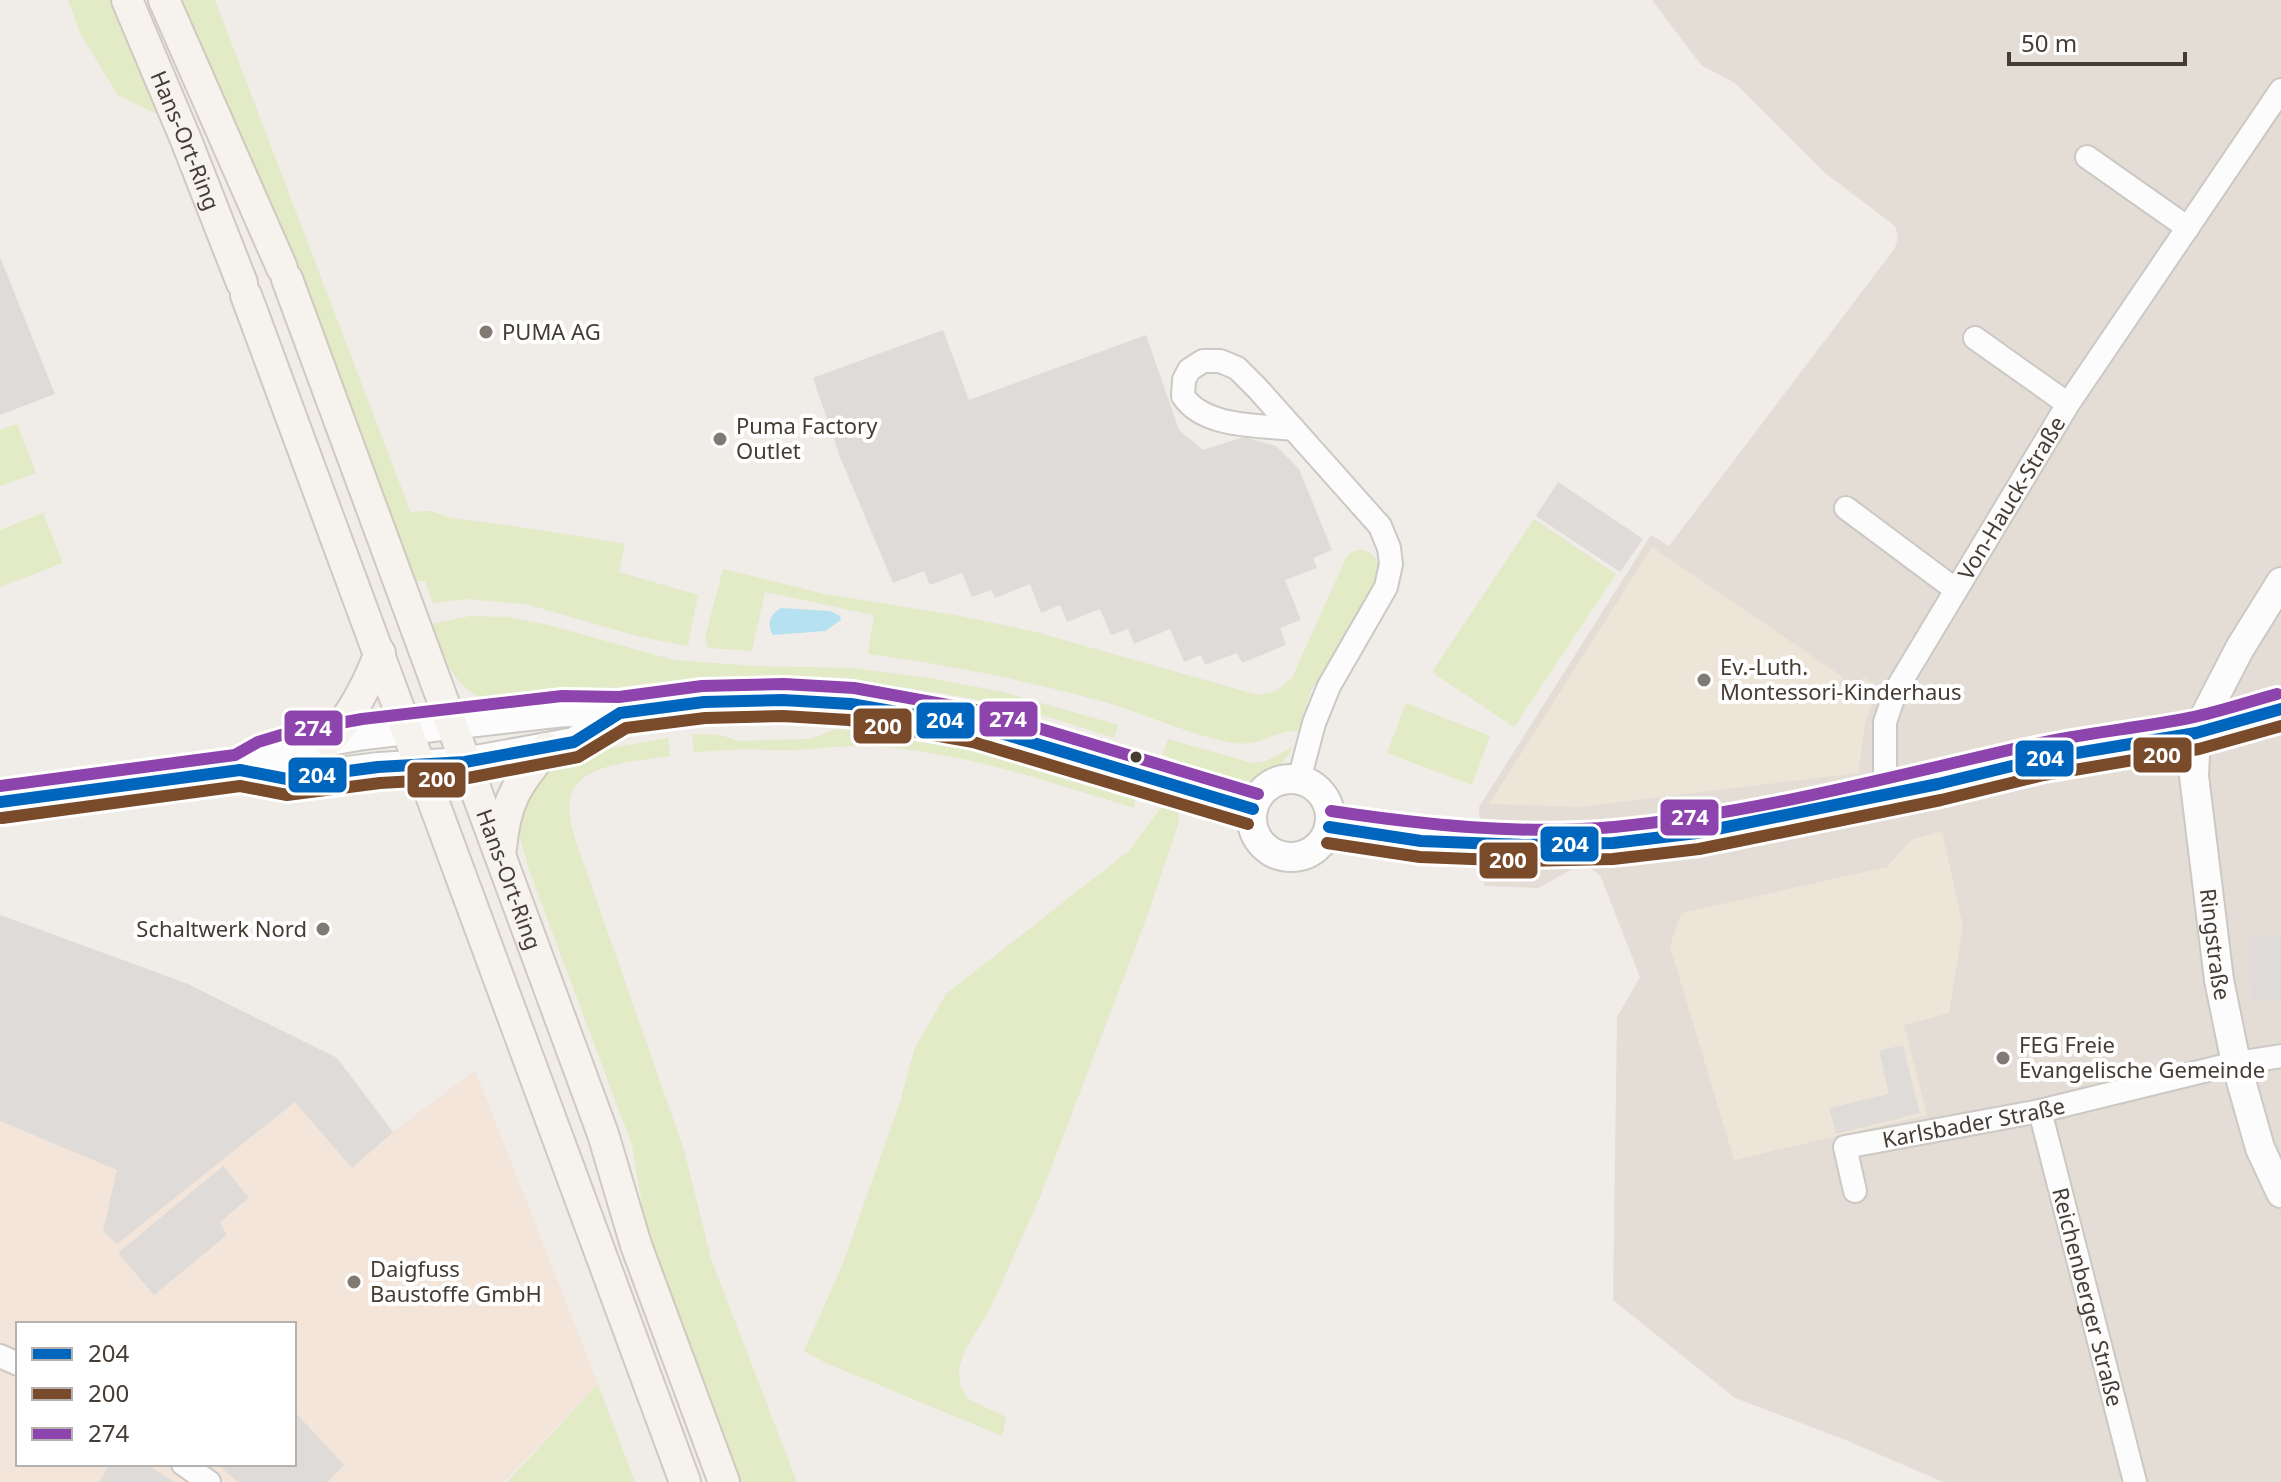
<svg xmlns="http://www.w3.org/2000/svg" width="2281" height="1482" font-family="'Noto Sans',sans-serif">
	<rect width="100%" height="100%" fill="#f0ece8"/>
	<path fill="#e4ddd5" d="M1652,0H2281V1482H1943L1848,1441L1735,1398L1613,1300L1617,1017L1640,977L1600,875L1583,863L1538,888L1484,886L1479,807L1651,535L1669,546L1895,248L1898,237L1895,226L1824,172L1735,83L1701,65Z"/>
	<path fill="#f3e5da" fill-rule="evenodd" d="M0,915L188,984L337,1058L393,1132L475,1070L598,1384L504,1482H0ZM18,1324H294V1464H18Z"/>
	<path fill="#eee5d9" d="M1652,547L1843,677L1839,683L1852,694L1864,677L1878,687L1865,724L1858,773L1580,807L1489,804Z
		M1942,831L1963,926L1949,1013L1904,1025L1927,1115L1734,1160L1670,946L1681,913L1887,867L1911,840Z"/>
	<path fill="#e2eac6" d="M68,0H114L161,116L118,95L81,35Z
		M178,0H215L411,513C438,507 435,516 459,519C515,526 570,534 625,544L619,572L698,595L688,646L637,636L526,604L467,599L433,603L425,581H412Z
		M17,424L36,473L0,486V430Z
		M43,513L63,563L0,587V530Z
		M1534,519L1616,574L1514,727L1432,672Z
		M1358,550C1376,550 1381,564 1378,580L1311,691L1298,731C1272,730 1260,749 1228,742C1185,733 1143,713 1101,701C1024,680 947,664 868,654L874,615L765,592L752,651L708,648L705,638L723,569L825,594L955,615L1032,631L1258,695L1275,692L1292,678L1346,558L1350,553Z
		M470,616L508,617L548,625L674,660L755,666L853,668L935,679L1003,692L1118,725L1114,738C1078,726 1041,714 1004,705C912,685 814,676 720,678C643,679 567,700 490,700C453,691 444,656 432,624Z
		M1406,703L1490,736L1472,785L1387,753Z
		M837,729C939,736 1040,759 1136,794L1134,808C1044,781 949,746 853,746C833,746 812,750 792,750C759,750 726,748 694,753L692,734L721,735L738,741L810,739Z
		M668,738L670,756C637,762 567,762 569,809C569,819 573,830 575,839L684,1150L711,1259L797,1482H736L648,1240L632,1145L529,870L516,824L527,788L558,757Z
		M1168,739L1252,763L1266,761L1293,747C1263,804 1205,778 1163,754Z
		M1164,803L1179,809L1178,825L1148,914L1040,1197L990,1309L965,1350L959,1368L960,1385L968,1399L1006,1417L1002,1436L826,1363L804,1351L842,1266L900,1102L914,1050L946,994L1130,850Z
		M598,1384L635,1482H507Z"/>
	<path fill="#dfdbd8" d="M0,257L55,394L0,415Z
		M943,330L969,400L1146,335L1179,430L1203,450L1244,437L1276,446L1299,469L1332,550L1313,558L1317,568L1285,580L1301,620L1280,628L1286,645L1242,663L1237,653L1205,665L1201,655L1184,662L1170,629L1134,644L1128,629L1111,635L1100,609L1067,622L1060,605L1041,613L1030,584L995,598L991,590L972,597L962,573L930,585L924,571L893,583L840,457L813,378Z
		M1558,482L1643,539L1620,572L1536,516Z
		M0,915L188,984L337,1058L393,1132L352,1168L295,1102L117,1244L103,1231L117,1170L0,1121Z
		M2281,936V1000L2251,1002L2246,938Z
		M1903,1045L1920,1113L1836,1134L1829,1108L1889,1094L1879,1051Z
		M223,1166L249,1198L220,1222L227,1235L154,1295L118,1253Z
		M294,1411L344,1465L328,1482H238L217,1464H294Z
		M110,1464H147L174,1482H99Z"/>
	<path fill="#b6e1f0" d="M781,608L830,611L840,616L841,620L825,631L773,635C766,624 770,614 781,608Z"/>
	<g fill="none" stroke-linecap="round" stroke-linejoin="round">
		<g stroke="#ccc8c4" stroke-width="26">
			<g id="minor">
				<path d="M2087,157L2188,228"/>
				<path d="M1975,338L2068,404"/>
				<path d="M1294,429C1259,425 1204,428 1183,396L1184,380L1189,370L1203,361H1220L1237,368L1257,388L1380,526L1389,548L1391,564L1386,587L1329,686L1314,723L1299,780"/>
				<path d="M1846,508L1956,590"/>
				<path id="s1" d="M1885,794V722L1896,690L2068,404L2281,90"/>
				<path id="s2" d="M2040,1111L2135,1482"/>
				<path id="s3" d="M1855,1191L1845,1147L2040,1111L2236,1063L2281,1056"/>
				<path d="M0,1356L18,1364"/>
				<path d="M183,1464L209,1482"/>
			</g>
		</g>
		<g stroke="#ccc8c4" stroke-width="32">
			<g id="tertiary">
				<path id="s4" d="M2281,582L2240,648L2196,733L2194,776L2219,980L2236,1063L2260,1148L2281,1193"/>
				<path d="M240,770L264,757L296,747L364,735L564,712L620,713L704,702L783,700L851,704L977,726L1122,768L1253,809"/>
				<circle cx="1291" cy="818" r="39"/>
				<path d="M0,802L240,770L287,779L378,767L465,762L574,742L620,713"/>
				<path d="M1329,827L1421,841L1525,845L1613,843L1697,833L1938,784L2041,759L2196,733L2281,709"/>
			</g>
		</g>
		<g stroke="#d1c9bf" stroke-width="34">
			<g id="secondary">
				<path id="s5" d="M127,0L186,140L242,283"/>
				<path d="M164,0L282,268"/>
				<path id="s6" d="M287,279L603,1134L636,1245L724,1482"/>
				<path d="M246,295L685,1482"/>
				<path d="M328,741C352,716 367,686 380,653"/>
				<path d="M501,849C505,801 517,784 547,748"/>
			</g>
		</g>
		<use href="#minor" stroke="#fdfcfc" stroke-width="22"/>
		<use href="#tertiary" stroke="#fdfcfc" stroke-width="28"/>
		<use href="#secondary" stroke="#f6f3ee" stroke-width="30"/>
		<g stroke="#fff" stroke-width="18">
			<path id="bus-1" d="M0,802L240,770L287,779L378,767L465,762L574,742L620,713L704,702L783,700L851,704L977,726L1253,809
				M1329,827L1421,841L1525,845L1613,843L1697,833L1938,784L2041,759L2196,733L2281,709"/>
		</g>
		<g stroke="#fff" stroke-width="18">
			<path id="bus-2" d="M2,818L240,786L287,795L380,783L468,778L578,757L626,728L705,718L783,716L849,720L973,742L1248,824
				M1327,843L1420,857L1524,861L1613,859L1699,849L1941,800L2044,775L2199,749L2281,726"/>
		</g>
		<g stroke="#fff" stroke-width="18">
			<path id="bus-3" d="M0,786L235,755L258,742L291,732L362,719L562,696L619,697L702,686L784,684L854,688L981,711L1258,794
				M1331,811C1425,825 1520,835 1614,827C1754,814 1898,775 2035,744C2086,733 2138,728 2189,718C2219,712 2248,702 2277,694"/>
		</g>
		<use href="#bus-1" stroke="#0065bd" stroke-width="12"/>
		<use href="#bus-2" stroke="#7a4b2a" stroke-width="12"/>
		<use href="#bus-3" stroke="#8e44ad" stroke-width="12"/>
	</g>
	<g fill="#817a73" stroke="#fff" stroke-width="3">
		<circle cx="486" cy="332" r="8"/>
		<circle cx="720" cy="439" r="8"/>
		<circle cx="1704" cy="680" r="8"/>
		<circle cx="323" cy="929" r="8"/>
		<circle cx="2003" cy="1058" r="8"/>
		<circle cx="354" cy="1282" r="8"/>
	</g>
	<circle fill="#453c34" stroke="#fff" stroke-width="3" cx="1136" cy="757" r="7"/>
	<g text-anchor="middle" stroke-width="8" stroke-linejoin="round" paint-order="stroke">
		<g font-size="22" fill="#453c34" stroke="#fff">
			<text dy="8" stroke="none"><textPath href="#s5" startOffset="152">Hans-Ort-Ring</textPath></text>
			<text dy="8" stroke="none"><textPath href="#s1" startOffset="330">Von-Hauck-Straße</textPath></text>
			<text dy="8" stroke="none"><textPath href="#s6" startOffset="640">Hans-Ort-Ring</textPath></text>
			<text dy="8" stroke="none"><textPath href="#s4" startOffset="386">Ringstraße</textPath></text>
			<text dy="8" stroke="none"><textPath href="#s3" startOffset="176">Karlsbader Straße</textPath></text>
			<text dy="8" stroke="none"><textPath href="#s2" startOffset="192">Reichenberger Straße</textPath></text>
		</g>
		<g font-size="22" fill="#453c34" stroke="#fff" text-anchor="start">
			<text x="502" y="340">PUMA AG</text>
			<text x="736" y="434">Puma Factory<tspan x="736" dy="25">Outlet</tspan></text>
			<text x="1720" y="675">Ev.-Luth.<tspan x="1720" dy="25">Montessori-Kinderhaus</tspan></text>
			<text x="307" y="937" text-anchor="end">Schaltwerk Nord</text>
			<text x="2019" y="1053">FEG Freie<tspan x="2019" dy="25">Evangelische Gemeinde</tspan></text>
			<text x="370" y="1277">Daigfuss<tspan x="370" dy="25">Baustoffe GmbH</tspan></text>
		</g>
	</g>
	<g stroke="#fff" stroke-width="3">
		<rect x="978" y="700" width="61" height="38" rx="8" fill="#8e44ad"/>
		<rect x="915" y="701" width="61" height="39" rx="8" fill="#0065bd"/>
		<rect x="852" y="707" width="61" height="38" rx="8" fill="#7a4b2a"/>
		<rect x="283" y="709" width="61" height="38" rx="8" fill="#8e44ad"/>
		<rect x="2132" y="736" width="61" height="38" rx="8" fill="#7a4b2a"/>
		<rect x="2014" y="739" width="61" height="39" rx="8" fill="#0065bd"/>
		<rect x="287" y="756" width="61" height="38" rx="8" fill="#0065bd"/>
		<rect x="406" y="761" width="61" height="38" rx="8" fill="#7a4b2a"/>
		<rect x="1659" y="798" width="61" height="39" rx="8" fill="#8e44ad"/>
		<rect x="1539" y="825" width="61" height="38" rx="8" fill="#0065bd"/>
		<rect x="1478" y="841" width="61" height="39" rx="8" fill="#7a4b2a"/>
	</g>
	<g font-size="22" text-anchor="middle" font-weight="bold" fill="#fff">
		<text x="1008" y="727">274</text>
		<text x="945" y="728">204</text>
		<text x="883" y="734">200</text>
		<text x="313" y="736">274</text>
		<text x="2162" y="763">200</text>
		<text x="2045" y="766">204</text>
		<text x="317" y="783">204</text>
		<text x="437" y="787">200</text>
		<text x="1690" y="825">274</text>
		<text x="1570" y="852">204</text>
		<text x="1508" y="868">200</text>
	</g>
	<rect x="16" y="1322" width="280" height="144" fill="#ffffff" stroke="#b5b1ae" stroke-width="2"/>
	<rect x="32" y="1348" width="40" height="12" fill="#0065bd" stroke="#b5b1ae" stroke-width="2"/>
	<text x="88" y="1362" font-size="24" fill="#453c34">204</text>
	<rect x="32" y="1388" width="40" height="12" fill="#7a4b2a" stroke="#b5b1ae" stroke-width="2"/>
	<text x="88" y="1402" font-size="24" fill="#453c34">200</text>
	<rect x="32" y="1428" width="40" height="12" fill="#8e44ad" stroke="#b5b1ae" stroke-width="2"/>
	<text x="88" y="1442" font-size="24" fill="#453c34">274</text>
	<path d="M2009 52v12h176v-12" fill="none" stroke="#453c34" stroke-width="4"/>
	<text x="2021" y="52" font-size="24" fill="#453c34" stroke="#ffffff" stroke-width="6" paint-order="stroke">50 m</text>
</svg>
